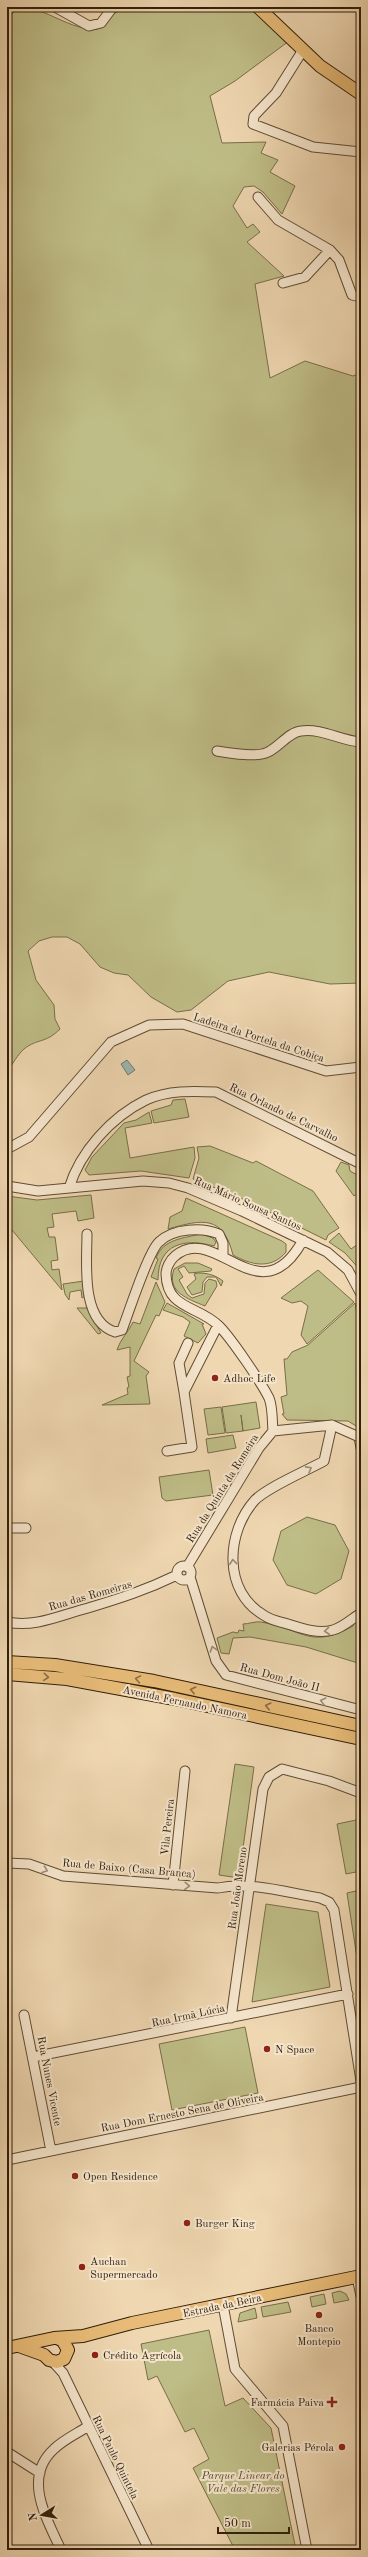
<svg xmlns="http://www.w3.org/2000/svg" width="368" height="2557" font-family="'Old Standard TT',serif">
	<rect width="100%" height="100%" fill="#efd7b1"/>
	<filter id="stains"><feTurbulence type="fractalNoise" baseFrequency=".005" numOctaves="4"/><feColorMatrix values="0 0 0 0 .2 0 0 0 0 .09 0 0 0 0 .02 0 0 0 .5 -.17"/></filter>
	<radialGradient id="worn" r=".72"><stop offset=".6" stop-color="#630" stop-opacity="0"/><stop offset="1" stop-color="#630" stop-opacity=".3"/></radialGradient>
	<path fill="#bfbd87" stroke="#786e49" d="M18,7C47,7 69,31 98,29L113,14L125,8L252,7L289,41L235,81L210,96L222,143L266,142L261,153L278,160L270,172L295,186L282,214L263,192L254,186L244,187L233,206L247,228L253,224L260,232L247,242L284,276L255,284L270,378L305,361L353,376L361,373V983L330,984L269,972L228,981L191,1010L177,1012L151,997L128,975L114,973L100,967L80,944L67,937H52L39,941L28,951L36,980L54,1005L55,1019L60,1029C45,1044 38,1038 24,1049C18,1054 12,1065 7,1072V20Z
		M185,1099L189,1117L154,1123L151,1111L171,1105L173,1100Z
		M149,1112L152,1123L125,1128L130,1158L194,1147L195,1158L189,1178L141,1171L89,1175L85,1170L92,1157L124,1123L136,1120Z
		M210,1146L253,1163L256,1161L313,1191L339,1228L328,1235L326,1240L245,1200L193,1179L199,1158L197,1147Z
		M341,1162L349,1165L350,1171L361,1177V1191L354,1196L336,1171Z
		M91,1195L94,1218L78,1221L76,1211L52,1214L54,1227L47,1228L49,1237H55L58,1260L51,1261L52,1270L59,1269L62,1290L7,1224V1196L37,1200Z
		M186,1198L282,1241L286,1244V1252C271,1270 251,1265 233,1255C223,1215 203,1219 168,1229L170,1217L182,1211Z
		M339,1233L351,1249L361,1242V1271L345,1253L329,1242Z
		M201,1234L213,1238L216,1242L214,1246C185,1238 158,1243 158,1280L151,1277L158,1259L156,1258C163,1239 184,1238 201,1234Z
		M185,1263H198L212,1269L211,1271L189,1273L184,1266L178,1269L183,1277L179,1280L187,1294L192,1298L204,1294L205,1283L209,1279L216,1281L217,1286L205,1306C188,1299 166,1292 174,1269Z
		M318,1270L354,1302L307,1344L301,1335L308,1306L301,1301L292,1303L281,1298Z
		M198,1273C208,1273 215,1275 223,1281L221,1286L216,1277H207L203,1282L202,1292L192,1295L187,1287L196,1279L194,1274Z
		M84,1281L85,1296L82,1298L81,1290L70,1292L69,1300L65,1294L63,1284Z
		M156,1282L165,1302L159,1316L156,1315L134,1361L149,1372L146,1376L150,1404L102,1405L128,1394L127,1388L129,1387L127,1377L130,1376V1347L117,1350C121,1338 128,1333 133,1322L140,1324Z
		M167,1303L204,1324H202L206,1334L198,1343L184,1336L190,1322L183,1317L163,1310Z
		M355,1303L361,1334V1429L348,1421L287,1420L282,1414H284L281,1397L287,1395L284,1359H287L292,1352L308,1345Z
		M77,1308H87L101,1333L98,1334Z
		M256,1402L260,1428L243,1431L241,1415L243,1431L226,1433L222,1407Z
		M221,1407L225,1433L208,1435L204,1409Z
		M233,1435L236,1448L208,1453L206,1439Z
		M209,1470L213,1495L166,1501L162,1498L159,1477Z
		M307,1517L335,1525L349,1551L341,1579L316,1594L287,1585L273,1560L281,1531Z
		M361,1618V1664L306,1647L250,1637L233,1638L229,1654L221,1653L217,1638L233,1632L238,1633L239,1630L244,1631L243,1624C249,1624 255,1621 261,1622C303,1629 310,1650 353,1626L354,1621Z
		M235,1764L254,1767L239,1878L219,1875Z
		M361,1819V1871L346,1874L337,1824Z
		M356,1891L361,1915L359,1971L347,1893Z
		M266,1904L318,1912L330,1987L252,2002Z
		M245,2027L258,2093L172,2110L159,2044Z
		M340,2291L346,2294L349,2300L334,2303L332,2293Z
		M324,2294L326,2304L312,2307L310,2297Z
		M288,2302L291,2312L263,2317L261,2307Z
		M255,2308L257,2318L238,2322L240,2313Z
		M209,2330L225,2406L243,2398L271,2428L296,2550H235L193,2468L209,2459L194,2428L185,2432L157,2376L148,2380L141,2344Z"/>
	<path fill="#9ab8b0" stroke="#707a6e" d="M127,1060L135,1070L128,1075L121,1064Z"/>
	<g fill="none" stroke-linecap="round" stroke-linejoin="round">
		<g stroke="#604c34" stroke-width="11">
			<path id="minor" d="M55,7L89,26L101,23L113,7
				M303,50L276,93L254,116L253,124L313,147L361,152
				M258,197L278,220L330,250L339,260L352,295L361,297
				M283,283L305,277L330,250
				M217,751C229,753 257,758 268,752C279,747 289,732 301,731C322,728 341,741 361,742
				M7,1149L29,1137L111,1042L149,1025L183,1024L326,1071L361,1067
				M7,1186L38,1191L143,1181L169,1183L188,1188L242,1211L327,1252L348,1270L361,1294
				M69,1188C80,1152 111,1117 146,1100C168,1090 193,1091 216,1092L361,1164
				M87,1234C87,1262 80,1321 115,1332L122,1330C129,1312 148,1252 159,1242C173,1228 203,1227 219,1234L223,1243V1257
				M184,1392L179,1363L188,1343
				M332,1425L324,1461C306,1471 268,1487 255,1500C226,1532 222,1592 265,1616C272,1621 283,1622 291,1625C303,1629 319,1634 333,1630C342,1628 353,1618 361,1613
				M273,1431L332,1425L359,1437L361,1448
				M167,1451L192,1447L184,1392L218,1325
				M7,1528H26
				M177 1573a7 7 0 1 1 14 0a7 7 0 1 1-14 0Z
				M187,1567L259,1448L273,1431C272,1421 273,1408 269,1398C261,1382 231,1338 219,1326C198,1305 167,1310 166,1274C166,1268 170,1260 175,1256C215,1221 260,1319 303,1240
				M190,1577L216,1661L226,1675L361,1710
				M7,1622C35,1628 61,1615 88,1608C121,1598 146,1590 177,1575
				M7,1863L29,1864L63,1876L218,1888C250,1881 288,1893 320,1898L329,1902L334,1910L361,2081
				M173,1885L185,1771
				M24,2015L51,2151
				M231,2018L263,1789L269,1777L282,1769L329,1781L361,1793
				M33,2057L348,1994
				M7,2160L361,2087
				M357,2277L361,2296
				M223,2305L235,2369L283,2426L307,2550
				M53,2362L63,2373L149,2550
				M7,2452L40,2473
				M61,2550C47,2519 22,2478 54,2449C63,2440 76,2434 87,2427"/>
		</g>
		<g stroke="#311e0b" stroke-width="14">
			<path id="major" d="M258,7L320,66L361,94
				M7,1662L55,1665L154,1681L361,1726
				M7,1674L67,1679L175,1699L361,1739
				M19,2346L44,2355L49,2360L57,2362L64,2359L68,2350L63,2341L57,2338
				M7,2348L54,2338L83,2336L132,2323L361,2276"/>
		</g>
		<use href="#minor" stroke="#f5e5cc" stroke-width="9"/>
		<use href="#major" stroke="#e8bc78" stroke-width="12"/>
	</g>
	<defs><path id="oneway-chevron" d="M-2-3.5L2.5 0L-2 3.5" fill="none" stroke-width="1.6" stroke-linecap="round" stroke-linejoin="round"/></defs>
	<g stroke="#9d8b75">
		<use href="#oneway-chevron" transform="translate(309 1469) rotate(-29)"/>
		<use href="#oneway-chevron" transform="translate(233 1562) rotate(-96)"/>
		<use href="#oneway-chevron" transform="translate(327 1631) rotate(174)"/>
		<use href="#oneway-chevron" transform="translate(213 1649) rotate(-108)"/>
		<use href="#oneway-chevron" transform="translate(323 1701) rotate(-166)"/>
		<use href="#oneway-chevron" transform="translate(45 1870) rotate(20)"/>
		<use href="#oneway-chevron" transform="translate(187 1886) rotate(3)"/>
	</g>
	<g stroke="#8c6d42">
		<use href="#oneway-chevron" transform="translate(46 1677) rotate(5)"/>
		<use href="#oneway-chevron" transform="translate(138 1679) rotate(-170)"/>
		<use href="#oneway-chevron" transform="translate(193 1690) rotate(-167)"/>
		<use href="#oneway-chevron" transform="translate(268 1706) rotate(-167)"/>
	</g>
	<g fill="#8f2418" stroke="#f5e5cc" stroke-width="1.5">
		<circle cx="215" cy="1378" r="4"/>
		<circle cx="267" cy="2049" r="4"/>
		<circle cx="75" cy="2176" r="4"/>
		<circle cx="187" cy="2223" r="4"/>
		<circle cx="82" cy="2267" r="4"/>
		<circle cx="319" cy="2315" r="4"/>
		<circle cx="95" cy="2355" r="4"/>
		<path d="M330 2396h4v4h4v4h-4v4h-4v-4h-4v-4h4z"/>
		<circle cx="342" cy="2447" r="4"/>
	</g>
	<g text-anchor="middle" stroke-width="4" stroke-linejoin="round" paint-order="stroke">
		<g font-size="11" fill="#311e0b" stroke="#f5e5cc">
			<text transform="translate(259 1037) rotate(18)" y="4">Ladeira da Portela da Cobiça</text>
			<text transform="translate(284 1112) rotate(26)" y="4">Rua Orlando de Carvalho</text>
			<text transform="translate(248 1203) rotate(24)" y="4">Rua Mário Sousa Santos</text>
			<text transform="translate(222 1488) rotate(-58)" y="4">Rua da Quinta da Romeira</text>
			<text transform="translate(90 1595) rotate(-16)" y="4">Rua das Romeiras</text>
			<text transform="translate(280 1677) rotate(15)" y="4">Rua Dom João II</text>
			<text transform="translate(185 1702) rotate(12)" y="4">Avenida Fernando Namora</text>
			<text transform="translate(167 1827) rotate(-84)" y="4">Vila Pereira</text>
			<text transform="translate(129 1868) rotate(5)" y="4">Rua de Baixo (Casa Branca)</text>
			<text transform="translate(237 1888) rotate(-82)" y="4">Rua João Moreno</text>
			<text transform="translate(188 2015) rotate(-12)" y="4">Rua Irmã Lúcia</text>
			<text transform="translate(50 2081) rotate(79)" y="4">Rua Nunes Vicente</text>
			<text transform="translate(182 2112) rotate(-11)" y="4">Rua Dom Ernesto Sena de Oliveira</text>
			<text transform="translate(222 2305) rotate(-12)" y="4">Estrada da Beira</text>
			<text transform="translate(116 2457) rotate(64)" y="4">Rua Paulo Quintela</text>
		</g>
		<g font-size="11" fill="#311e0b" stroke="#f5e5cc" text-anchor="start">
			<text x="223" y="1382">Adhoc Life</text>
			<text x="275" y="2053">N Space</text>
			<text x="83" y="2180">Open Residence</text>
			<text x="195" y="2227">Burger King</text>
			<text x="90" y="2265">Auchan<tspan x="90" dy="13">Supermercado</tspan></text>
			<text x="319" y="2332" text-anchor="middle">Banco<tspan x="319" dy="13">Montepio</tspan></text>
			<text x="103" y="2359">Crédito Agrícola</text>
			<text x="324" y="2406" text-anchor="end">Farmácia Paiva</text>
			<text x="334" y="2451" text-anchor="end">Galerias Pérola</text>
		</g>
		<g font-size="11" font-style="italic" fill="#5c4e30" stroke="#f5e5cc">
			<text x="243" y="2479">Parque Linear do<tspan x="243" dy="13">Vale das Flores</tspan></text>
		</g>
	</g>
	<rect width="368" height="2557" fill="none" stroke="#efd7b1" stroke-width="24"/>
	<rect x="8" y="8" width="352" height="2541" fill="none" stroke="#311e0b" stroke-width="2"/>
	<rect x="12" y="12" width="344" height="2533" fill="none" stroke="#311e0b"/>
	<g transform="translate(42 2515) rotate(259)" stroke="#f5e5cc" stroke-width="3" paint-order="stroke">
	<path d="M0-3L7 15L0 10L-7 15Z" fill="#311e0b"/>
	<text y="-6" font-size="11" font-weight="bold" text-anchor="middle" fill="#311e0b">N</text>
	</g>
	<path d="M218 2527v6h71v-6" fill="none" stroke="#311e0b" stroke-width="2"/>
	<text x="224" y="2527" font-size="12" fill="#311e0b" stroke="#f5e5cc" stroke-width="3" paint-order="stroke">50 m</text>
	<rect width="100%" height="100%" filter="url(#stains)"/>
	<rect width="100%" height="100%" fill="url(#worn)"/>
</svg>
